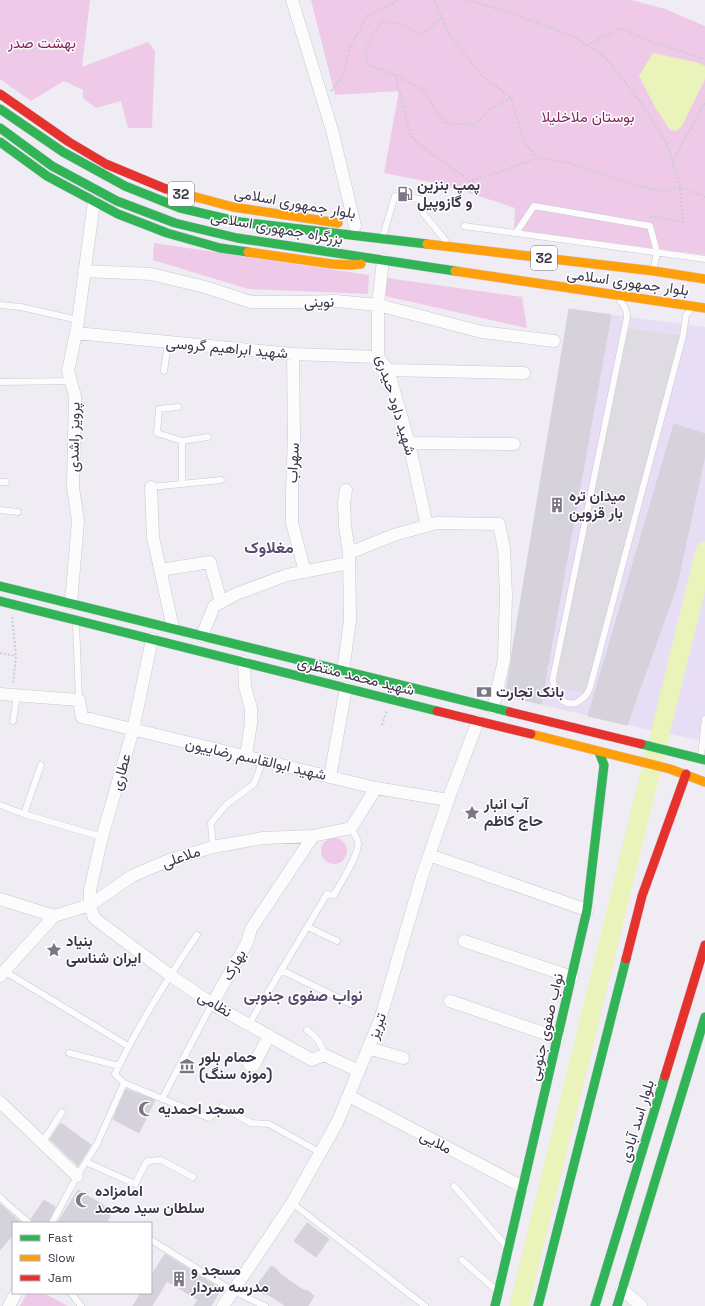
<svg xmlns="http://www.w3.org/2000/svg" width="705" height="1306" font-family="'Space Grotesk',Vazirmatn,sans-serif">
	<rect width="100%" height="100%" fill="#efecf3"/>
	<path fill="#e7def6" d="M569,309L705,327V741L627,725L505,696Z"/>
	<path fill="#eecae8" d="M0,0H90L82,67L148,42L155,51L152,128H128L121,101L96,108L83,98V90L64,81L31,101L0,79Z
		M311,0H631L665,9L705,26V255L514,230L515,208L445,185L384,173L399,91L335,95Z
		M154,243L369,275L368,294L248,289L153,260Z
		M387,278L522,297L527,328L385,296Z
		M321 851a13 13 0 1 1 26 0a13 13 0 1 1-26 0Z
		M27,1293H43L68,1306H20Z"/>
	<path fill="#dedbe2" d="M625,328L683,336L587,694L553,686Z"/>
	<path fill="#e9f3ba" d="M653,53L696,62L705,66V79L682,126L676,131L670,130L655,107L639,76Z"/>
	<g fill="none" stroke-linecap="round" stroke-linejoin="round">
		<path stroke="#e9f3ba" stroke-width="19" d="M519,1306L705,551"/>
	</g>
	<path fill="#d6d2db" stroke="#d5d2db" d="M569,309L611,315L541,704L505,696L511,662L512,653Z
		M674,424L705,434V455L677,585L627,725L588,716Z
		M126,1089L155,1100L139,1133L113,1119Z
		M61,1123L91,1145L78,1166L50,1139Z
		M78,1190L113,1211L106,1223L58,1222Z
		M44,1200L55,1207L48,1223H33L31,1219Z
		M0,1204L21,1223H13V1235L0,1250Z
		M307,1223L329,1239L316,1257L294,1241Z
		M165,1254L221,1289L211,1306H194L198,1300L167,1281L152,1306H133L141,1293H151V1276Z
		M271,1266L276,1269L280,1274L303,1290L308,1291L314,1296L308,1306H286L267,1294H263L255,1288Z"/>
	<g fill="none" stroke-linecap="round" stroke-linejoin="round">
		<g stroke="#cbc8cf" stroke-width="7">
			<path id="lane" d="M464,226L705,259
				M516,233L534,206L650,226L657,252L654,267
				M383,236L395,196L421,199L423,213L445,240
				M620,301C625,306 627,310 627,317L553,678C552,698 570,713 585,696C588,693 590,688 591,684L683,336L686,315L690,311
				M0,305L21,307L78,320
				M164,371L168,342
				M0,382L71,381
				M178,407L159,409L157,433L182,441
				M0,482H6
				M182,484V441L208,437
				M151,487L221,480
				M0,510L18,512
				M76,622L79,700
				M13,721L17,696
				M701,757L705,719
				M0,805L24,814L102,837
				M24,814L41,765
				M213,847L211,823L227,804L254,784L263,760
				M308,927L337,941
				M197,935C167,979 138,1025 115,1074L124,1083L209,1118L222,1107L251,1123L269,1124L321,1153
				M281,970L351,1004
				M4,971L128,1046
				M249,1024L327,894L334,895C340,884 359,855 358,843C357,838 353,832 351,828
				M307,1030C317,1037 322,1044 324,1055
				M69,1053L119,1066
				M162,1099L212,1004
				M42,1143L62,1112
				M86,1162L135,1184L147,1161L161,1160L193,1177
				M454,1186L506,1246
				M0,1197L7,1204L29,1223
				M292,1203L425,1306
				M52,1223L77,1176L97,1144L124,1083
				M151,1240L233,1291L265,1306
				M462,1260L497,1291
				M71,1293L81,1306"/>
		</g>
		<g stroke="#cbc8cf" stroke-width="13">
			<path id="street" d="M292,0L332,130L355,226
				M383,260L378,305V357L388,370L409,443L427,526
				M84,271L151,274L205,287L251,302H299L336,301L378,305L482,332L554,341
				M76,333L293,354L378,357
				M293,354L294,438L292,491V523L305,572
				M388,370L524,373
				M409,443L514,444
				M151,487L153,537L173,628
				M349,553L394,535L436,523L499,524L504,549L506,596L504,660L493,708
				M160,570L210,562L221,602
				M71,603L78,521L73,487L75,396L68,371L77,328L94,202
				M202,636L214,606L236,594L287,575L349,563
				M152,639L133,730L102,837L90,890V905L94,918L170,975L212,1004L312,1060L324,1055L359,1071
				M244,662L245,687L251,708V723L246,756
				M343,671L350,620L349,553L345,526L344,502L346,490
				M0,694L79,700L82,717L376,788L448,800
				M330,777L346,688
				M429,855L587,910
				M0,899L54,916
				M464,941L572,977
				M0,976L54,916L90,905L132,876L167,861L213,847L263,838L313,836L351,828L376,788
				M450,1001L558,1038
				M212,1004L247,943L251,929L313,836
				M368,1048L403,1058
				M249,1065H254L269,1035
				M349,1096L523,1187
				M0,1102L77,1176
				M622,1289L641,1306
				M9,1306L16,1293
				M223,1306L292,1203L337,1123L380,1020L422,876L451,792L478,721"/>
		</g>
		<g stroke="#d6cddf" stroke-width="10">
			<path id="fast" d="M0,109L63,152L125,186L180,208L240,222L427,244
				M0,128L52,166L117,201L175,223L237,238L455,271
				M0,142L47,176L118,214L167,233L220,248L248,252
				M0,586L510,712
				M0,601L437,711
				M641,744L705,760
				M495,1306L587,910L604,765L599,752
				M538,1306L626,959
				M595,1306L665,1076
				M617,1306L705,1017"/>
		</g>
		<g stroke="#d6cddf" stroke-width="10">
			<path id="slow" d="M166,189L233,207L338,223
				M427,244L654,271L705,279
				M248,252L332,264L351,265L361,264
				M455,271L705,308
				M531,734L670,769L705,782"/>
		</g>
		<g stroke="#d6cddf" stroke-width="10">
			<path id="jam" d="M0,94L69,142L106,164L166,189
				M437,711L531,734
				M510,712L641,744
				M626,959L642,896L686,774
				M665,1076L705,945"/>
		</g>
		<path stroke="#cecbd3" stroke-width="2" stroke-dasharray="2 2" stroke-linecap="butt" d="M434,0L449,34L482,76L511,98L523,140L537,158L569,163L635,185L665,192L680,187L683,222L650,216V218
			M467,0L508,12L572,36L604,56L643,105L668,146L680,187L705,197
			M442,18L422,35L400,23L381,22L366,48L367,64L395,75L421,88L445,123L475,125L489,109L511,98
			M587,45L621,28L649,41L705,59
			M395,75L411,137L435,156L470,181L502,171L537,158
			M331,91L343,75L350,48L367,16L399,0
			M673,161L705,102
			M12,617L16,656L13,684
			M0,653L16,656
			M382,725L387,711"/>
		<use href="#lane" stroke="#fdfcfd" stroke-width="6"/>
		<use href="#street" stroke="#fdfcfd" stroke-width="12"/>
		<use href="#fast" stroke="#30b455" stroke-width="9"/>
		<use href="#slow" stroke="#ff9f0a" stroke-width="9"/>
		<use href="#jam" stroke="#e5322d" stroke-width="9"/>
	</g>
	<defs>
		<g id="fuel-bare" transform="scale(1.2)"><path d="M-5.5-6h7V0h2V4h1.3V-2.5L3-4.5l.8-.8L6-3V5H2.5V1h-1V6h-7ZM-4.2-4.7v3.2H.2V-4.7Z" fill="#7c7685" stroke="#fff" stroke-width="2.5" paint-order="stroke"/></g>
		<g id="building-bare" transform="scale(1.2)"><path d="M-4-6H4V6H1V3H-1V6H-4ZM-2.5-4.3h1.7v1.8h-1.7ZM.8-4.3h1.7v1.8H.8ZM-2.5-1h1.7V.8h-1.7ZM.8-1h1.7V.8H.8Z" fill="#7c7685" stroke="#fff" stroke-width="2.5" paint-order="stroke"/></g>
		<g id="bank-bare" transform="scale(1.2)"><path d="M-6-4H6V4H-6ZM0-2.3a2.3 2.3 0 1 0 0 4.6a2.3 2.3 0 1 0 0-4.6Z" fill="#7c7685" stroke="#fff" stroke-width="2.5" paint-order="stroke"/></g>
		<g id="sight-bare" transform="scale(1.2)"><path d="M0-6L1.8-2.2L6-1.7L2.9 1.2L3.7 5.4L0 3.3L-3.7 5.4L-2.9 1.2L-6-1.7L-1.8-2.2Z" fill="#7c7685" stroke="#fff" stroke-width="2.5" paint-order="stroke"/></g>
		<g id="museum-bare" transform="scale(1.2)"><path d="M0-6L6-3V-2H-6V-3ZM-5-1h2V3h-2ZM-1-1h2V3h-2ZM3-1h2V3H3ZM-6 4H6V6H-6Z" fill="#7c7685" stroke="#fff" stroke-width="2.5" paint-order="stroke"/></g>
		<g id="mosque-bare" transform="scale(1.2)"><path d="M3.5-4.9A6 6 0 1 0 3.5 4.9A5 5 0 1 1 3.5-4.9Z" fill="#7c7685" stroke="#fff" stroke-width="2.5" paint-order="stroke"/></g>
	</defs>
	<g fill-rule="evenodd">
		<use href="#fuel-bare" x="405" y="194"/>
		<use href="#building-bare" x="557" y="505"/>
		<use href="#bank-bare" x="484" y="692"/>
		<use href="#sight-bare" x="472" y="813"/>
		<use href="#sight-bare" x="54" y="950"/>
		<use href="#museum-bare" x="187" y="1066"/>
		<use href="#mosque-bare" x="146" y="1109"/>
		<use href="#mosque-bare" x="83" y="1200"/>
		<use href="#building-bare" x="179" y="1279"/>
	</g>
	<g text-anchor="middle" stroke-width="3" stroke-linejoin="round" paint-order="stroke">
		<g fill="#fff" stroke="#787280" stroke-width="1">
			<rect x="168" y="182" width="26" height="24" rx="3"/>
			<rect x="531" y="246" width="26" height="24" rx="3"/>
		</g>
		<g font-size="14" font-weight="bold" fill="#3e364a">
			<text x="181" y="199">32</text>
			<text x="544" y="263">32</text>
		</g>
		<g font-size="15" fill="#82245d" stroke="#fff">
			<text x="42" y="48">بهشت صدر</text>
			<text x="588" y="122">بوستان ملاخلیلا</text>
		</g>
		<g font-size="15" font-weight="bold" fill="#3e364a" stroke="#fff" text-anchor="start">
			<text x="417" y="190">پمپ بنزین<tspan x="417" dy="17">و گازوپیل</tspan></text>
			<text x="569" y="501">میدان تره<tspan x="569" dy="17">بار قزوین</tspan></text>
			<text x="496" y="697">بانک تجارت</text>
			<text x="484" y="809">آب انبار<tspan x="484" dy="17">حاج کاظم</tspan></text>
			<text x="66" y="946">بنیاد<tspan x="66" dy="17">ایران شناسی</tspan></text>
			<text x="199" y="1062">حمام بلور<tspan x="199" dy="17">(موزه سنگ)</tspan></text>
			<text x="158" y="1114">مسجد احمدیه</text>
			<text x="95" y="1196">امامزاده<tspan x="95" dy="17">سلطان سید محمد</tspan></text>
			<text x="191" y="1275">مسجد و<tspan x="191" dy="17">مدرسه سردار</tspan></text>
		</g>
		<g font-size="15" fill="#3e364a" stroke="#fff">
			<text transform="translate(295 203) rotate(10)" y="5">بلوار جمهوری اسلامی</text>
			<text transform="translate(277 228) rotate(10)" y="5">بزرگراه جمهوری اسلامی</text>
			<text transform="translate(628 282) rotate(8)" y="5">بلوار جمهوری اسلامی</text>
			<text transform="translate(319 302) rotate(-1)" y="5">نوینی</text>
			<text transform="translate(227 348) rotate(5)" y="5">شهید ابراهیم گروسی</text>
			<text transform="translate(396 405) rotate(73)" y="5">شهید داود حیدری</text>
			<text transform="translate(74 437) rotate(-89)" y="5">پرویز راشدی</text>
			<text transform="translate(293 463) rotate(-87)" y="5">سهراب</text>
			<text transform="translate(356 676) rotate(14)" y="5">شهید محمد منتظری</text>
			<text transform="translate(256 759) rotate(13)" y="5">شهید ابوالقاسم رضاییون</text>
			<text transform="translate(121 772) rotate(-74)" y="5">عطاری</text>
			<text transform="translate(181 857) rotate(-19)" y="5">ملاعلی</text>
			<text transform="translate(234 965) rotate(-61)" y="5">بهارک</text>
			<text transform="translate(215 1004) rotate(31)" y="5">نظامی</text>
			<text transform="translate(377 1026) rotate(-70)" y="5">تبریز</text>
			<text transform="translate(546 1027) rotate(-77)" y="5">نواب صفوی جنوبی</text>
			<text transform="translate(637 1121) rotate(-73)" y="5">بلوار اسد آبادی</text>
			<text transform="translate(436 1142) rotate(28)" y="5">ملایی</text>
		</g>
		<g font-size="16" font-weight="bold" fill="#594d6e" stroke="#fff">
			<text x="269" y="553">مغلاوک</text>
			<text x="303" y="1001">نواب صفوی جنوبی</text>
		</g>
	</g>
	<rect x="12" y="1222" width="140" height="72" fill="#ffffff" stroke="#b2afb7"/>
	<rect x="20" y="1235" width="20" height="6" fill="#30b455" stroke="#b2afb7"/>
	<text x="48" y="1242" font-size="12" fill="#3e364a">Fast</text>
	<rect x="20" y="1255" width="20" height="6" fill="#ff9f0a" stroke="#b2afb7"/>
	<text x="48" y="1262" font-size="12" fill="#3e364a">Slow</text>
	<rect x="20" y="1275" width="20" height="6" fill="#e5322d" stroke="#b2afb7"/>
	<text x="48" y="1282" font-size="12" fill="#3e364a">Jam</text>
</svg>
